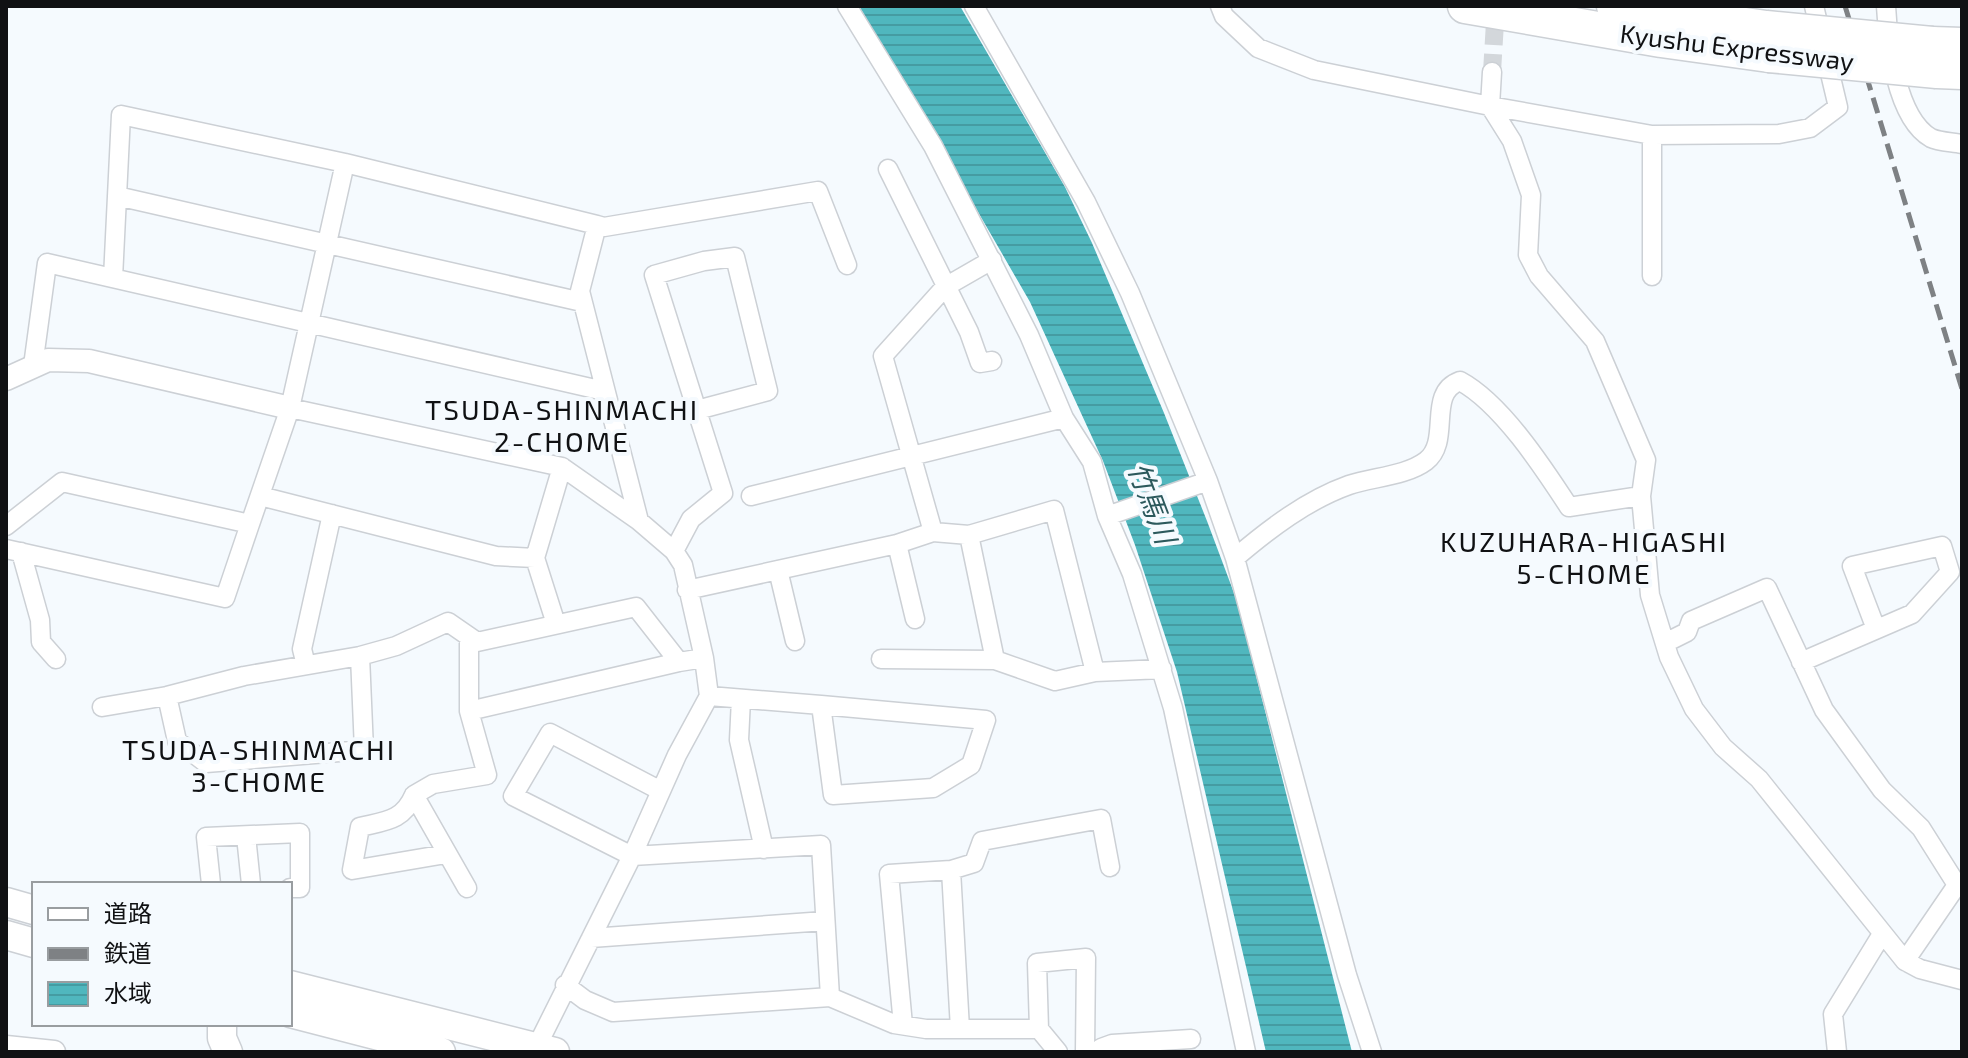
<svg xmlns="http://www.w3.org/2000/svg" width="1968" height="1058" font-family="'Exo 2','Noto Sans JP',sans-serif">
	<defs>
		<pattern id="water-rules" width="6" height="5" patternUnits="userSpaceOnUse" patternTransform="scale(2)"><rect width="6" height="5" fill="#50b7be"/><path d="M0 2.5h6" fill="none" stroke="#459ca2"/></pattern>
	</defs>
	<rect width="100%" height="100%" fill="#f5fafe"/>
	<path fill="url(#water-rules)" d="M859,6H960L1065,187L1092,243L1164,413L1207,521L1237,601L1352,1052H1266L1177,672L1135,545L1103,461L1030,302Z"/>
	<g fill="none" stroke-linecap="round" stroke-linejoin="round">
		<path stroke="#d3d7db" stroke-width="18" stroke-dasharray="18 9" stroke-linecap="butt" d="M1492,72L1496,6"/>
		<g stroke="#ccd0d5" stroke-width="21">
			<path id="minor" d="M847,6L933,146L1029,335L1064,418L1092,462L1107,516L1132,574L1173,708L1246,1052
				M974,6L1086,202L1130,293L1208,481L1235,558L1347,975L1372,1052
				M1220,6L1224,16L1258,48L1314,70L1490,106L1652,135L1779,134L1810,128L1838,107L1814,6
				M1886,6C1888,43 1896,118 1931,138C1939,142 1953,142 1962,144
				M1492,72L1490,106L1512,141L1531,195L1528,255L1539,276L1595,341L1646,460L1641,496L1650,595L1669,657L1694,709L1723,747L1759,779L1905,961L1920,969L1962,980
				M888,169L969,332L980,363L992,361
				M117,196L582,302
				M597,225L604,227L818,191L847,265
				M1652,276V135
				M113,278L121,115L345,163L597,225L580,291L639,521
				M33,366L47,263L604,391
				M290,408L562,467L639,521L674,551L683,565L704,658L709,696L677,755L632,856L534,1052
				M260,496L496,556L535,558L562,467
				M751,496L1064,418
				M1107,516L1208,481
				M250,524L290,408L345,163
				M6,526L62,482L250,524L225,598L6,549
				M933,532L969,535L1054,510L1095,672L1055,681L995,660L969,535
				M897,544L915,619
				M674,551L691,519L723,493L654,275L704,261L735,257L768,391L697,410
				M21,552L40,620L41,642L56,659
				M535,558L556,624
				M1235,558C1269,529 1307,500 1349,485C1373,477 1406,476 1426,461C1452,441 1426,393 1460,381C1501,403 1543,467 1569,507L1641,496
				M778,570L795,641
				M687,590L897,544L933,532L883,356L945,287L992,260
				M1665,643L1687,632L1691,621L1767,588L1824,710L1882,790L1921,828L1957,885L1905,961
				M881,659L995,660
				M1801,662L1912,614L1950,572L1942,546L1852,566L1876,629
				M306,665L302,649L332,514
				M1095,672L1162,669
				M167,696L177,741L206,763L364,750L360,656
				M709,696L821,705
				M741,699L739,740L764,849
				M821,705L986,720L971,765L933,788L833,795Z
				M102,707L167,696L244,676L360,656L396,646L448,622L477,642L636,607L679,662L704,658
				M469,711L679,662
				M661,791L550,733L513,796L632,856L821,845L830,997
				M414,795C403,821 385,821 360,827L352,870L446,854
				M246,836L251,884
				M951,870L974,863L982,841L1101,819L1110,867
				M211,884L206,837L300,833V888H290
				M467,888L414,795L433,784L487,775L469,711V637
				M591,938L825,921
				M565,985L585,1000L613,1012L830,997L894,1024L926,1029H1039L1058,1052
				M903,1025L889,874L951,870L960,1029
				M1039,1029L1037,963L1086,958L1085,1052
				M1101,1048L1112,1044L1191,1039
				M1837,1052L1833,1014L1882,934"/>
		</g>
		<g stroke="#ccd0d5" stroke-width="25">
			<path id="tertiary" d="M6,379L48,360L89,361L290,408
				M6,1047L54,1052"/>
		</g>
		<g stroke="#ccd0d5" stroke-width="31">
			<path id="primary" d="M6,902L34,910
				M6,935L34,943
				M290,985L555,1052
				M290,1013L441,1052
				M222,1024V1038L228,1052"/>
		</g>
		<g stroke="#ccd0d5" stroke-width="37">
			<path id="motorway" d="M1465,6L1661,40L1769,55
				M1614,6L1766,28
				M1932,44L1962,45
				M1937,71L1962,72"/>
		</g>
		<use href="#minor" stroke="#fff" stroke-width="18"/>
		<use href="#tertiary" stroke="#fff" stroke-width="22"/>
		<use href="#primary" stroke="#fff" stroke-width="28"/>
		<use href="#motorway" stroke="#fff" stroke-width="34"/>
		<path stroke="#7e8184" stroke-width="5" stroke-dasharray="16 8" stroke-linecap="butt" d="M1845,6L1962,389"/>
		<g stroke="#ccd0d5" stroke-width="37" stroke-linecap="butt">
			<path id="motorway-bridge" d="M1766,28L1932,44
				M1769,55L1937,71"/>
		</g>
		<use href="#motorway-bridge" stroke="#fff" stroke-width="34"/>
	</g>
	<g text-anchor="middle" stroke-width="8" stroke-linejoin="round" paint-order="stroke">
		<g font-size="26" fill="#101113" stroke="#f5fafe">
			<text transform="translate(1737 48) rotate(7)" y="9">Kyushu Expressway</text>
		</g>
		<g font-size="28" letter-spacing="2" fill="#101113" stroke="#f5fafe">
			<text x="562" y="420">TSUDA-SHINMACHI<tspan x="562" dy="32">2-CHOME</tspan></text>
			<text x="1584" y="552">KUZUHARA-HIGASHI<tspan x="1584" dy="32">5-CHOME</tspan></text>
			<text x="259" y="760">TSUDA-SHINMACHI<tspan x="259" dy="32">3-CHOME</tspan></text>
		</g>
		<g font-size="28" font-style="italic" fill="#2c595c" stroke="#f5fafe">
			<text transform="translate(1152 503) rotate(69)" y="10">竹馬川</text>
		</g>
	</g>
	<rect width="1968" height="1058" fill="none" stroke="#101113" stroke-width="16"/>
	<rect x="32" y="882" width="260" height="144" fill="#f5fafe" stroke="#999da0" stroke-width="2"/>
	<rect x="48" y="908" width="40" height="12" fill="#ffffff" stroke="#999da0" stroke-width="2"/>
	<text x="104" y="922" font-size="24" fill="#101113">道路</text>
	<rect x="48" y="948" width="40" height="12" fill="#7e8184" stroke="#999da0" stroke-width="2"/>
	<text x="104" y="962" font-size="24" fill="#101113">鉄道</text>
	<rect x="48" y="982" width="40" height="24" fill="url(#water-rules)" stroke="#999da0" stroke-width="2"/>
	<text x="104" y="1002" font-size="24" fill="#101113">水域</text>
</svg>
